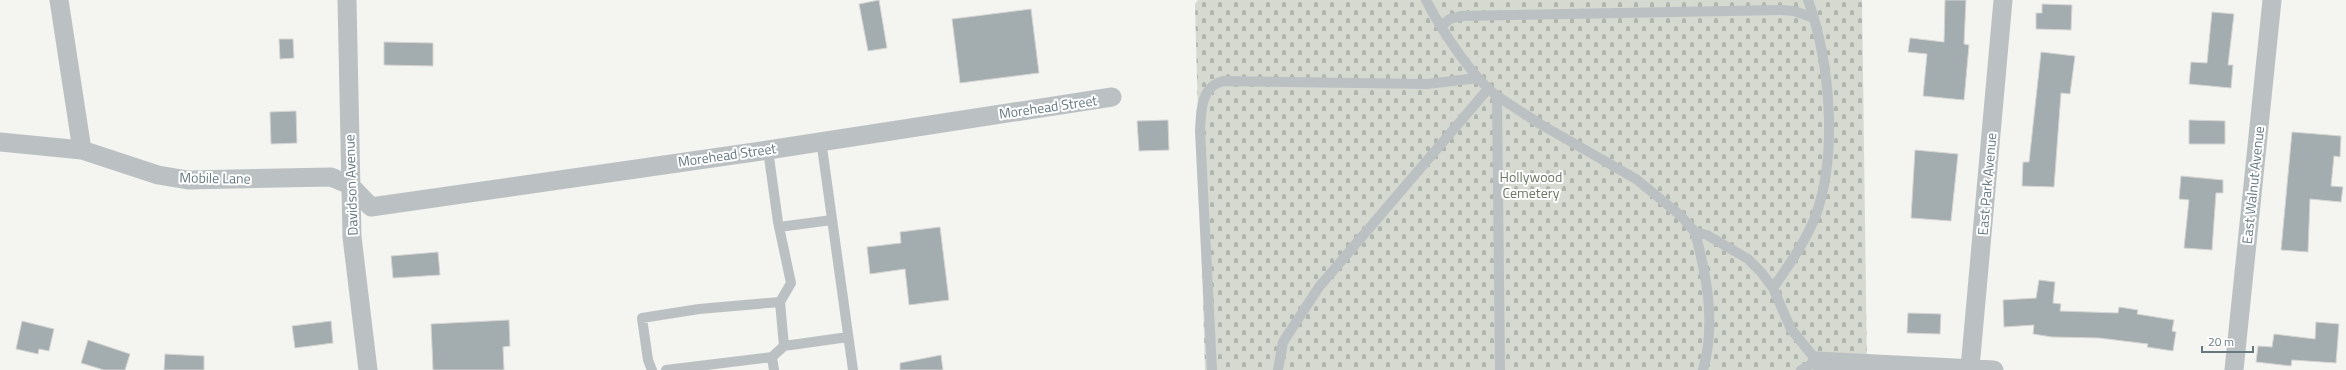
<svg xmlns="http://www.w3.org/2000/svg" width="2346" height="370" font-family="'Titillium Web',sans-serif">
	<defs>
		<pattern id="cemetery-stones" width="16" height="16" patternUnits="userSpaceOnUse"><rect width="16" height="16" fill="#d5d9d0"/><path d="M2 7V4a2 2 0 0 1 4 0v3zM10 15v-3a2 2 0 0 1 4 0v3z" fill="#b0b5ae"/></pattern>
	</defs>
	<rect width="100%" height="100%" fill="#f4f4f1"/>
	<path fill="url(#cemetery-stones)" d="M1198,0H1862L1867,370H1205L1195,4Z"/>
	<path fill="#a3adb0" stroke="#d6d5d4" d="M879,0L887,48L868,51L859,4Z
		M1945,0H1966L1964,44L1969,45L1964,100L1923,96L1927,54L1908,52L1910,38L1944,42Z
		M2042,4L2072,5L2071,30L2036,29V13H2042Z
		M1031,9L1039,73L960,83L952,19Z
		M2212,12L2234,14L2228,65H2233L2231,88L2189,84L2191,62L2207,63Z
		M279,39H293L294,58L280,59Z
		M384,42L433,43V66L384,65Z
		M2041,52L2075,56L2070,94L2061,93L2054,187L2022,186L2023,162H2029Z
		M296,111L297,143L271,144L270,112Z
		M1168,120L1169,150L1139,151L1137,121Z
		M2189,120L2225,121V144H2189Z
		M2292,132L2341,136L2340,157L2334,156L2331,186L2343,187L2341,202L2310,199L2308,252L2281,250Z
		M1915,150L1958,154L1951,221L1911,218Z
		M2181,176L2223,180V193H2216L2212,250L2184,248L2189,200L2179,199Z
		M940,227L949,300L909,305L905,269L870,274L867,247L901,243L900,232Z
		M438,252L440,275L393,278L391,256Z
		M2039,280L2055,282L2053,303L2061,304L2060,311L2118,313L2119,307L2138,310L2137,314L2174,320L2172,331L2176,332L2173,351L2147,347L2148,344L2099,338L2052,337L2033,334L2034,325L2004,327L2003,300L2036,298Z
		M1908,313L1941,314L1940,334L1907,333Z
		M509,320L510,346L503,347L504,370H433L431,324Z
		M22,321L54,329L49,351L39,349L38,354L16,349Z
		M331,321L333,343L295,348L292,326Z
		M2316,322L2339,324L2336,363L2292,360L2291,366L2256,362L2258,346L2272,347L2274,334L2315,339Z
		M88,340L130,354L125,370H104L81,363Z
		M165,354L204,356V370H164Z
		M941,355L943,370H900V363Z"/>
	<g fill="none" stroke-linecap="round" stroke-linejoin="round">
		<path stroke="#bbc1c3" stroke-width="10" d="M1426,0C1440,28 1472,77 1497,96L1500,370
			M1441,26L1450,19L1461,16L1781,10L1794,11L1814,18
			M1497,96L1540,124L1636,179L1680,215L1695,232L1707,235L1748,259L1761,272L1773,288
			M821,140L853,370
			M779,227L832,220
			M1695,232C1707,277 1716,324 1703,370
			M784,346L848,337
			M772,357L774,370
			M652,370L648,360L642,318L699,309L780,302
			M666,370L772,357L784,346L780,302L791,283L778,222L768,150
			M1212,370L1200,131C1201,113 1200,87 1223,81L1427,84L1478,78
			M1278,370L1283,342L1319,287L1488,89
			M1801,370L1817,361L1791,329L1773,288C1789,265 1806,241 1816,215C1838,152 1830,62 1808,0"/>
		<path stroke="#bbc1c3" stroke-width="19" d="M347,0L352,237L368,370
			M0,142L82,150L59,0
			M82,150L158,175L188,180L331,177L350,185L371,207L768,150L1112,97
			M1817,361L1994,370
			M1970,368L2003,0
			M2234,370L2272,0"/>
	</g>
	<g text-anchor="middle" stroke-width="4" stroke-linejoin="round" paint-order="stroke">
		<g font-size="14" fill="#657880" stroke="#fff">
			<text transform="translate(1048 107) rotate(-8)" y="5">Morehead Street</text>
			<text transform="translate(727 155) rotate(-8)" y="5">Morehead Street</text>
			<text transform="translate(215 178) rotate(1)" y="5">Mobile Lane</text>
			<text transform="translate(1987 184) rotate(-85)" y="5">East Park Avenue</text>
			<text transform="translate(351 185) rotate(-92)" y="5">Davidson Avenue</text>
			<text transform="translate(2253 185) rotate(-84)" y="5">East Walnut Avenue</text>
		</g>
		<g font-size="14" fill="#6a7864" stroke="#fff">
			<text x="1531" y="182">Hollywood<tspan x="1531" dy="16">Cemetery</tspan></text>
		</g>
	</g>
	<path d="M2202 346v6h51v-6" fill="none" stroke="#657880" stroke-width="2"/>
	<text x="2208" y="346" font-size="12" fill="#657880" stroke="#ffffff" stroke-width="3" paint-order="stroke">20 m</text>
</svg>
